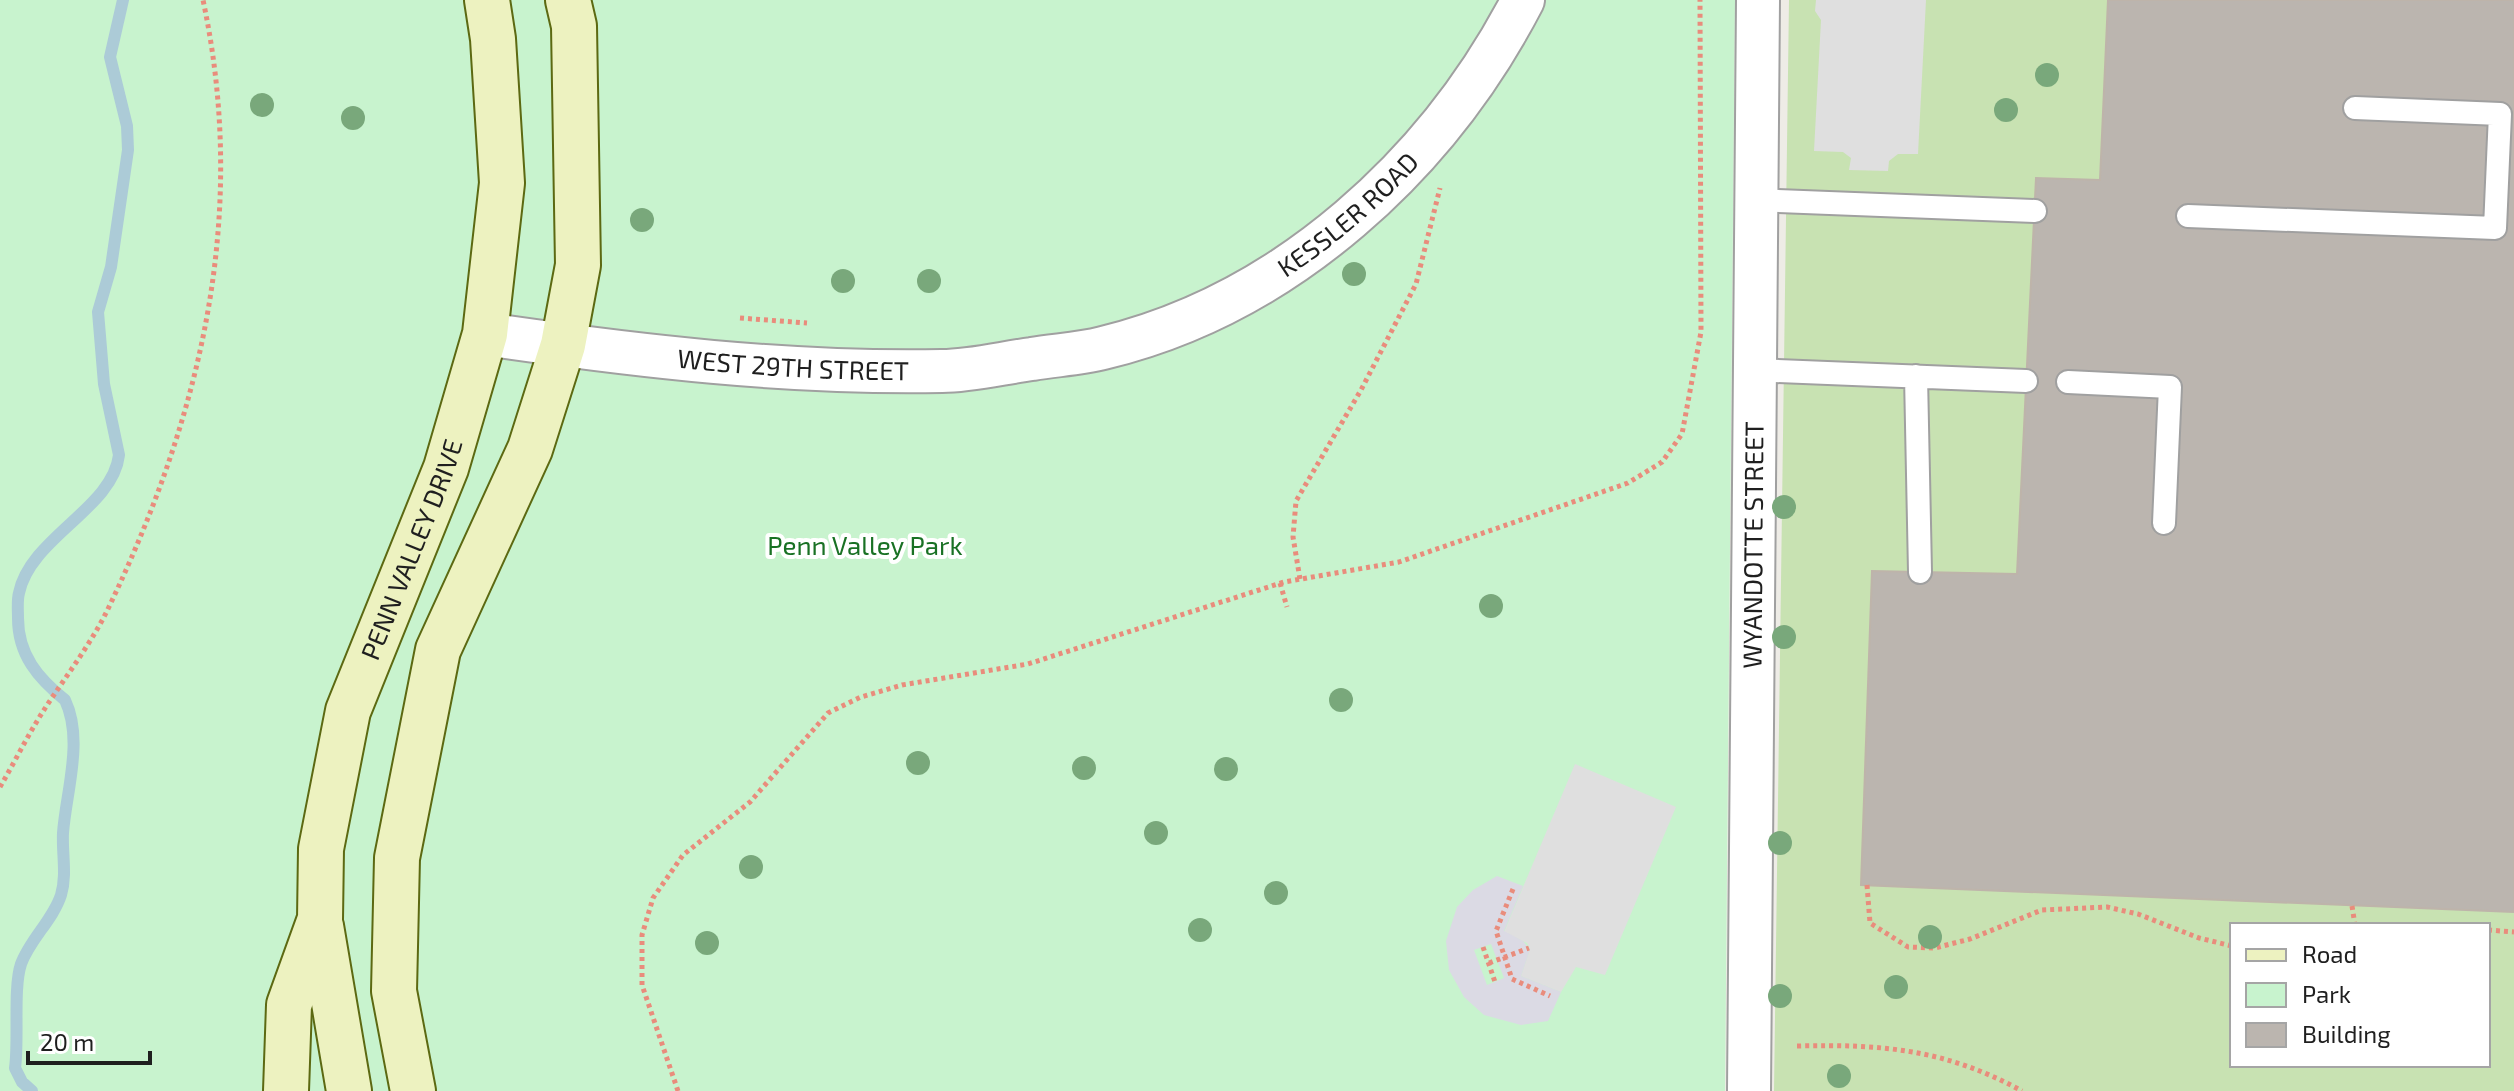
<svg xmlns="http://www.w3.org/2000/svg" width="2514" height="1091" font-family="'Exo 2',sans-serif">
	<rect width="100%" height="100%" fill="#eeece6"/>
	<path fill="#c8e2b2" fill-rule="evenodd" d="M1789,0H2514V1091H1774ZM2232,925H2488V1065H2232Z"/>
	<path fill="#c8f3ce" d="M0,0H1735L1725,1091H0Z"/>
	<path fill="#dfdfdf" d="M1816,0H1926L1918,154H1898L1889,161L1888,171L1849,170L1851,158L1843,152L1814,151L1821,20L1815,11Z
		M1575,764L1676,807L1605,975L1576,967L1561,992L1521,976L1530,949L1527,943L1504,932Z"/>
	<path fill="#dbdae4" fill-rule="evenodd" d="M1497,876L1523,886L1504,931L1523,941L1530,949L1521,976L1561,992L1548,1021L1521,1025L1484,1015L1464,997L1449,970L1446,941L1457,907L1473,890ZM1491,944L1504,978L1487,985L1474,950Z"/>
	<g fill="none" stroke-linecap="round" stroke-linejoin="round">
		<path stroke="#accbd7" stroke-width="12" d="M32,1091L22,1082L15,1068C19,1040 13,988 21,964C30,939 53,920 61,895C67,875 62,854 63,833C66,792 84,740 65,700C38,678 18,655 18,618C18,610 17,600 19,593C30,538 113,508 119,455L104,384L98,312L111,267L128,150L127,126L110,57L123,0"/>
	</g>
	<path fill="#bbb5af" stroke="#beb4aa" stroke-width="2" d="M2108,0H2514V912L1861,885L1872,571L2017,574L2036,178L2100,180Z"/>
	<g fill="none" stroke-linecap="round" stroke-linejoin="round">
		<g stroke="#a0a0a0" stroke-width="26">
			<path id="lane" d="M1754,200L2035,211
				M2188,216L2495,228L2500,114L2355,108
				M1752,370L2026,381
				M1916,376L1920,572
				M2068,382L2170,387L2164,523"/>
		</g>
		<g stroke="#a0a0a0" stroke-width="46">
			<g id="street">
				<path id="s1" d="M485,334C636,356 788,374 942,371C971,371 1002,363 1032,359C1055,355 1080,354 1103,348C1286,304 1438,164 1523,0"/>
				<path id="s2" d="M1749,1091L1758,0"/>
			</g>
		</g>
		<g stroke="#5c6912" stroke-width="48">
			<g id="secondary">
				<path d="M321,926L349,1091"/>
				<path id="s3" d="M286,1091L289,1005L320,919L321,849L348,711L446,468L485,334L502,183L493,39L487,0"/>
				<path d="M413,1091L394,991L397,858L438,650L530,449L563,345L578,265L574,26L568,0"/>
			</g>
		</g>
		<path stroke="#e98c7c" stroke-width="5" stroke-dasharray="4 4" stroke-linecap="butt" d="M740,318L807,323
			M1300,579L1293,537L1296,501L1361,390L1416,284L1440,188
			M1280,583L1287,607
			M0,787C14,763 27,737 42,713C63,680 89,647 107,611C201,416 249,216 203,0
			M1867,885L1870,923L1908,947L1935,948L1970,939L2042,910L2107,907L2138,914L2199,938L2232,946
			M1513,889L1496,931L1512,979L1550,996
			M2352,906L2355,925
			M2488,930L2514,932
			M1483,947L1495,982
			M1489,963L1529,948
			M1797,1046C1882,1044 1945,1049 2022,1091
			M678,1091L642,985V935L653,898L683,855L750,802L828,713L861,697L902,685L1028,664L1284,582L1399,562L1628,483L1662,462L1682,434L1701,332L1700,0"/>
		<use href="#lane" stroke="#fff" stroke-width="22"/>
		<use href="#street" stroke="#fff" stroke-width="42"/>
		<use href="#secondary" stroke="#edf2c0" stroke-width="44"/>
	</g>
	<g fill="#79a87b">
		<circle cx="2047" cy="75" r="12"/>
		<circle cx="262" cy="105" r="12"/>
		<circle cx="2006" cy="110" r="12"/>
		<circle cx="353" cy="118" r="12"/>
		<circle cx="642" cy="220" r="12"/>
		<circle cx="1354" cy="274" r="12"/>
		<circle cx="843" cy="281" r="12"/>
		<circle cx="929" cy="281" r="12"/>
		<circle cx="1784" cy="507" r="12"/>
		<circle cx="1491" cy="606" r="12"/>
		<circle cx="1784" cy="637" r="12"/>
		<circle cx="1341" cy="700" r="12"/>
		<circle cx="918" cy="763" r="12"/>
		<circle cx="1084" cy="768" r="12"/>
		<circle cx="1226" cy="769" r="12"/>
		<circle cx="1156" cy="833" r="12"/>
		<circle cx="1780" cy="843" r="12"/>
		<circle cx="751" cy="867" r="12"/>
		<circle cx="1276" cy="893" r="12"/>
		<circle cx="1200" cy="930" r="12"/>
		<circle cx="1930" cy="937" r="12"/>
		<circle cx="707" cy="943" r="12"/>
		<circle cx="1896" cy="987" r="12"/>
		<circle cx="1780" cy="996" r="12"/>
		<circle cx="1839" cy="1076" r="12"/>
	</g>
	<g text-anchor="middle" stroke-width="8" stroke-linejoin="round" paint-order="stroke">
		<g font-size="26" fill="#1f1f1f" stroke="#fff">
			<text dy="9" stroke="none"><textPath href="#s1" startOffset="904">KESSLER ROAD</textPath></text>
			<text dy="9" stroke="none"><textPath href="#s1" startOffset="310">WEST 29TH STREET</textPath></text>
			<text dy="9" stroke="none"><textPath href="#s2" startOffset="546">WYANDOTTE STREET</textPath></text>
			<text dy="9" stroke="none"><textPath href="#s3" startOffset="562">PENN VALLEY DRIVE</textPath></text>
		</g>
		<g font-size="26" fill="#197124" stroke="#fff">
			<text x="865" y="555">Penn Valley Park</text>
		</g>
	</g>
	<rect x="2230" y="923" width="260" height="144" fill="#ffffff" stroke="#a5a5a5" stroke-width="2"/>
	<rect x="2246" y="949" width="40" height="12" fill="#edf2c0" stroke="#a5a5a5" stroke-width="2"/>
	<text x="2302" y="963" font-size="24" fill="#1f1f1f">Road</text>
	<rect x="2246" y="983" width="40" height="24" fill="#c8f3ce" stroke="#a5a5a5" stroke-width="2"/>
	<text x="2302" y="1003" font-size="24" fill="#1f1f1f">Park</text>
	<rect x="2246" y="1023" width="40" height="24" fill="#bbb5af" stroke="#a5a5a5" stroke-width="2"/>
	<text x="2302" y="1043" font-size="24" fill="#1f1f1f">Building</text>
	<path d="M28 1051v12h122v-12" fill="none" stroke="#1f1f1f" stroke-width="4"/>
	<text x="40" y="1051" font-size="24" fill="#1f1f1f" stroke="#ffffff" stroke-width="6" paint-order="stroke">20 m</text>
</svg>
